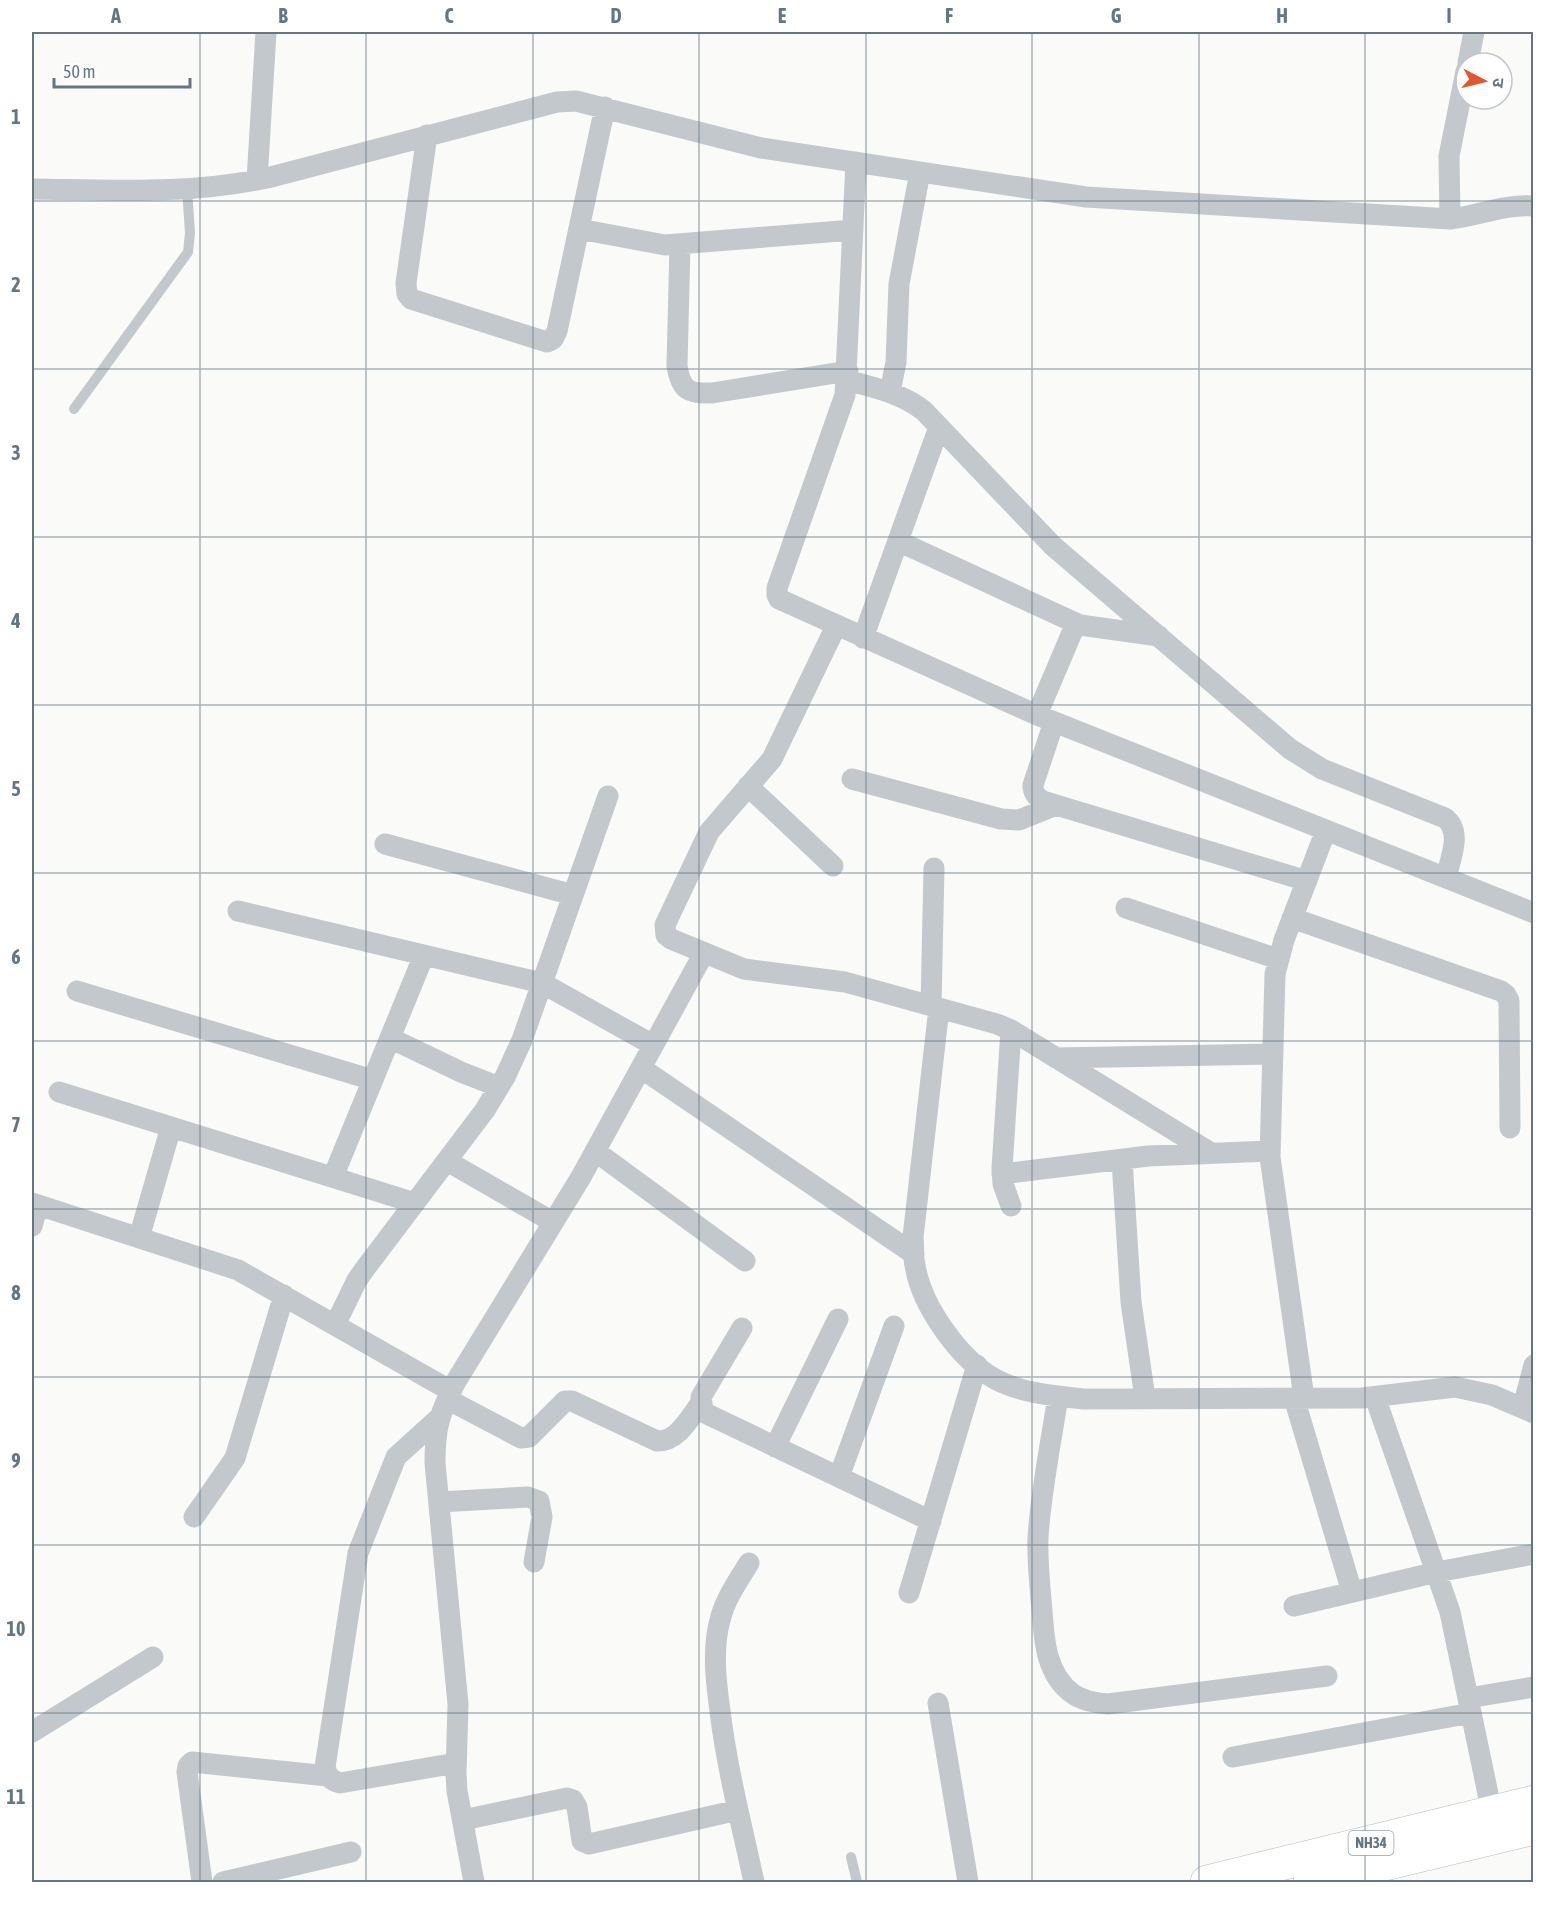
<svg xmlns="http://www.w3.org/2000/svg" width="1565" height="1914" font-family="'Asap Condensed','Noto Sans Devanagari',sans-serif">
	<rect width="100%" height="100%" fill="#fafaf8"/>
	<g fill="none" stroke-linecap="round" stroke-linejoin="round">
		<g stroke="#b4b9bd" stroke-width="34">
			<path id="highway" d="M1207,1882L1534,1802
				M1310,1882L1534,1828"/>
		</g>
		<path stroke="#c3c8cc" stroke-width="10" d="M74,409L188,252L190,233L187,189
			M851,1857L857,1882"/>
		<path stroke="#c3c8cc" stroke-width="21" d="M1468,63L1474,32
			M427,135L406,283L407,294L411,299L547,342L553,339L557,331L605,107
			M856,162L845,395L777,588V595L779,599L1037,715L1534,913
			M257,180L266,32
			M32,189C112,190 193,195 271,177L557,102L576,101L761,148L1086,197L1450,219C1478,216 1504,204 1534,206
			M1450,219L1449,156L1466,71
			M579,229L665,245L853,230
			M680,244L677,366C681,390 688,394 712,393L848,371
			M847,380C874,388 902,393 924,411L1053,546L1290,749L1322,769L1445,818C1463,832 1450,859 1446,878
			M890,392L896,362L899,284L920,172
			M898,541L1080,625L1159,636
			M836,626L772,759L709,832L665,925L666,935L671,939L744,969L845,982L997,1024L1011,1030L1211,1153
			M863,638L939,427
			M1037,715L1076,623
			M1054,722L1033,785C1033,793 1036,797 1043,801L1307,881
			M852,779L1001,819L1019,820L1056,805
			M748,786L833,866
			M385,844L573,895
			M1126,908L1278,959
			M238,911L542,983L653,1045
			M1292,918L1501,991L1506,995L1509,1001L1510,1128
			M77,991L373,1080
			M931,1006L934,868
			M939,1008L913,1237C914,1246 913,1256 915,1265C921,1305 959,1359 995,1379C1021,1393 1054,1396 1084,1399L1362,1398L1455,1387L1492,1395L1534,1413
			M1011,1030L1002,1168L1003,1184L1011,1206
			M390,1038L461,1072L499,1087
			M1056,1058L1272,1054
			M641,1068L914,1254
			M59,1092L415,1203
			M595,1151L745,1261
			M1122,1160L1131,1302L1145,1398
			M447,1161L553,1222
			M1002,1174L1148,1156L1270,1151
			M333,1177L424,955
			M32,1203L238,1270L451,1391
			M32,1226L38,1205
			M139,1238L171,1127
			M335,1325L357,1280L367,1266L485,1110L505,1077L522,1040L608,796
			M742,1328L701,1397L703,1410L707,1414L931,1521
			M1058,1396C1051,1443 1041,1490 1038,1537C1037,1562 1040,1586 1042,1611C1044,1640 1046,1675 1073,1694C1083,1701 1095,1703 1108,1704L1327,1676
			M1375,1397L1450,1612L1492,1813
			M1294,1398L1352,1592
			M1304,1398L1270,1157L1275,974L1284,940L1326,830
			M447,1399L521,1438L529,1437L565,1401H572L657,1441C677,1442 689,1419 700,1404
			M1523,1407L1534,1365
			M440,1417L396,1457L358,1553L325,1767C328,1777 330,1780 340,1783L456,1763
			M775,1447L838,1319
			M839,1477L894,1326
			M439,1502L528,1497L539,1501L542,1517L534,1562
			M194,1517L235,1458L284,1295
			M749,1563C738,1581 725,1599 720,1620C712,1650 716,1681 720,1711C727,1769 742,1826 754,1882
			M909,1593L977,1365
			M1294,1606L1437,1572L1534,1554
			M1468,1698L1534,1687
			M938,1703L968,1882
			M32,1732L153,1657
			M1233,1757L1471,1713
			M463,1820L567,1798L573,1800L577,1807L582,1841L589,1844L738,1810
			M202,1882L187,1772L188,1766L192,1762L328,1776
			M223,1882L351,1852
			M474,1882L457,1791L456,1774L458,1704L435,1463C435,1427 439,1415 455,1383L581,1177L704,953"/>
		<use href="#highway" stroke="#fff" stroke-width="33"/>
	</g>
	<path fill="none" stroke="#657683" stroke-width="1.5" stroke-opacity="0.55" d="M200,32V1882M366,32V1882M533,32V1882M699,32V1882M866,32V1882M1032,32V1882M1199,32V1882M1365,32V1882M32,201H1534M32,369H1534M32,537H1534M32,705H1534M32,873H1534M32,1041H1534M32,1209H1534M32,1377H1534M32,1545H1534M32,1713H1534"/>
	<g text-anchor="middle" stroke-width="6" stroke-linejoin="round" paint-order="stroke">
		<rect fill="#fff" stroke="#939fa8" stroke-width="1.5" x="1348.5" y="1831" width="45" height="24" rx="4.5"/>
		<g font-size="15" font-weight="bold" fill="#657683">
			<text x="1371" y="1848">NH34</text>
		</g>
	</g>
	<rect width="1565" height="1914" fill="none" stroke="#ffffff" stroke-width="66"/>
	<g transform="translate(1484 81) rotate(97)"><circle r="28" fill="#ffffff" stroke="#c1c8cd" stroke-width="1.5"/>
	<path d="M0-4.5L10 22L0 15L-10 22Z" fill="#e4572e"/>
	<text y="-9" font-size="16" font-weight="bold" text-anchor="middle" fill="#657683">उ</text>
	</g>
	<path d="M54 78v9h136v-9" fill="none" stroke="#657683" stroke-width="3"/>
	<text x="63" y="78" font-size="18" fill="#657683" stroke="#ffffff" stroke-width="4.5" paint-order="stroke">50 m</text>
	<rect x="33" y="33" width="1499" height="1848" fill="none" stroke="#657683" stroke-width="2"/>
	<g font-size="20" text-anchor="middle" font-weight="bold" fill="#657683">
		<text x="116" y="23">A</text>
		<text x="283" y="23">B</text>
		<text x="449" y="23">C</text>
		<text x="616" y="23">D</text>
		<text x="782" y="23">E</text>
		<text x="949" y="23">F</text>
		<text x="1116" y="23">G</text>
		<text x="1282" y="23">H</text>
		<text x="1449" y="23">I</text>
		<text x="16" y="124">1</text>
		<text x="16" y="292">2</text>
		<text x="16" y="460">3</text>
		<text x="16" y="628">4</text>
		<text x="16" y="796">5</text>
		<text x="16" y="964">6</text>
		<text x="16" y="1132">7</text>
		<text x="16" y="1300">8</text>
		<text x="16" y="1468">9</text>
		<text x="16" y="1636">10</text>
		<text x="16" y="1804">11</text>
	</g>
</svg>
